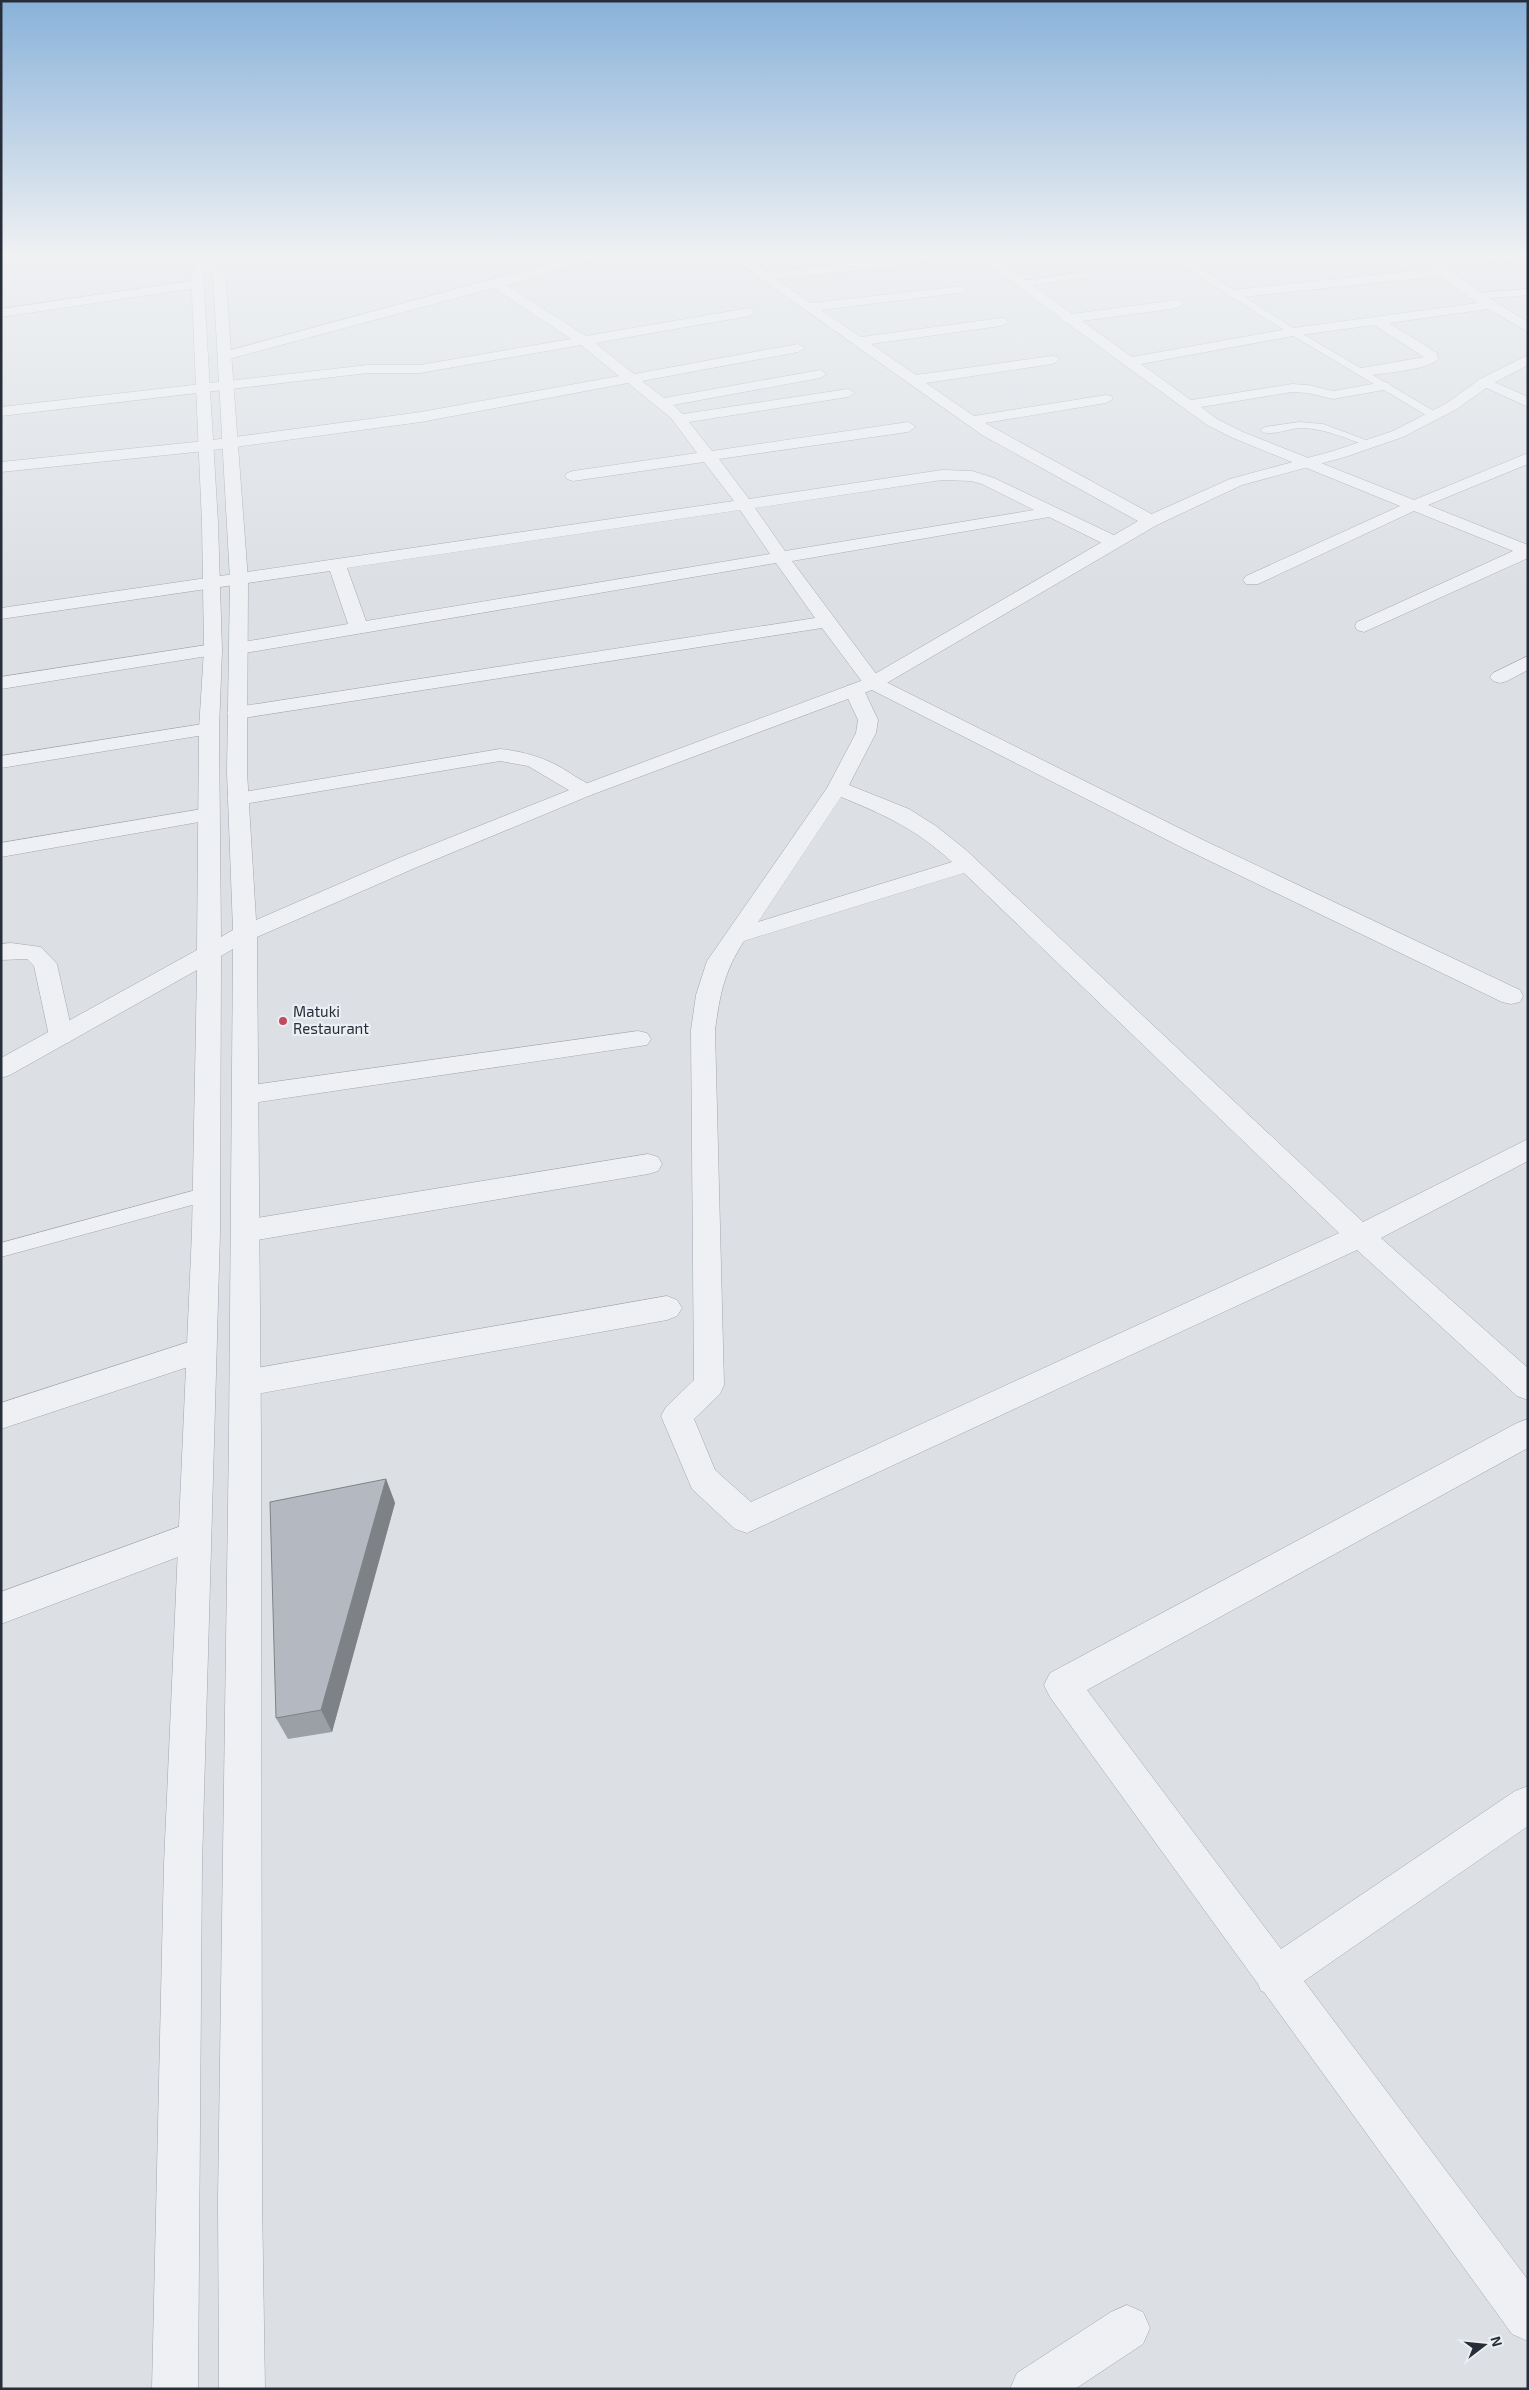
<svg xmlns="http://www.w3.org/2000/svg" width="1529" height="2390" font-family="'Exo 2',sans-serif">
	<rect width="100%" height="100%" fill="#dce0e5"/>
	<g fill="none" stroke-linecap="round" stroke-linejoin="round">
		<g stroke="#a2a7ae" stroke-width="1">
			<path id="service" d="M1204,253H1223L1189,261L1296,330L1439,414V418H1431L1290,334L1182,265L1179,260Z
				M1528,253V259L1431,267L1427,264L1431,261Z
				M1084,272L1088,275L1087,277L1020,287L1016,284L1020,281Z
				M1528,289V295L1477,299L1473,296L1477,293Z
				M1300,422L1323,424L1377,444L1376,446H1368C1347,439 1324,428 1301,428C1290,428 1268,438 1260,430L1265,427Z
				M207,1187L214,1189L216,1194L214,1199L1,1257V1243Z"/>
		</g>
		<g stroke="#a2a7ae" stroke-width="1">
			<path id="minor" d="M588,253H609L607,256L506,285L586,336L749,308L756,312L749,316L595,343L634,374L798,344L805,348L798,352L642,381L664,398L820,370L827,374L820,378L673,405L683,414L848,389L855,393L848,397L689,422L712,451L908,422L916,427L908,432L719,459L749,499L942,470L972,471L994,478L1120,538L1123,542L1120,546H1108L1049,517L792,561L880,679L1201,839L1520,990L1523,996L1520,1002L1511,1004L1502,1002L1185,849L866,687L822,628L237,719L230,717L227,713L230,709L237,707L815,618L776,563L239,654L232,652L230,648L232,644L348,624L330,571L1,619V608L734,501L704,462L573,481L567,479L565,476L567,473L573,471L697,453L671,418L628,383L421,422L205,451L1,472V462L205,441L421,412L619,376L581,345L420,373H368L1,416V407L368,365H420L571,339L494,288L225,360L218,356L220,353ZM942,480L971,481L982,484L1034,510L785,551L755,508ZM740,510L770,554L366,621L347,568Z
				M725,253H740L767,272L886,260L930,253H962L956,257L886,268L776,279L811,303L963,286L965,289L963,292L958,293L821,310L861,337L1001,318L1006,319L1008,322L1001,326L871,344L916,375L1052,356L1057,357L1059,360L1052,364L926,383L974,416L1106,395L1111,396L1113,399L1106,403L985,423L1157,517L1159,521L1157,525H1145L982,435Z
				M973,253H988L1072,314L1177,300L1182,301L1184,304L1177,308L1082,321L1132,357L1293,328L1478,303L1440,276L1233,298L1226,294L1233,290L1431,269L1410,253H1425L1495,302L1528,322V332L1488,309L1389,323L1437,353L1438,359C1430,370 1377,374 1361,376L1354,372L1356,369L1424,357L1374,325L1293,336L1141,364L1191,400L1292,384L1308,385L1333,391L1384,382L1389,383L1391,386L1389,389L1333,399L1308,393L1292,392L1201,407L1217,419L1243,432L1414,500L1528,453V464L1428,505L1528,545V558L1364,632L1357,630L1355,626L1357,622L1513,551L1414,511L1258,584H1246L1243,580L1246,576L1400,506L1233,438L1207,425L1067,323L1062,322L1061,318Z
				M198,280L204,284L203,287L1,317V309Z
				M1485,378L1528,397V407L1480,385L1478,382L1480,379Z
				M213,644L220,646L222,650L220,654L1,689V677Z
				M1528,656V670L1507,681L1500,683L1493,681L1490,677L1493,673Z
				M854,684L861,686L864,690L878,720L876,733L849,785L909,809L936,826L966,850L1363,1222L1528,1139V1161L1381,1238L1528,1368V1400L1517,1396L1357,1250L747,1533L735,1529L692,1489L661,1416L666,1407L694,1380L691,1030L696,995L707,961L827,788L856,733L858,720L844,690L847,686ZM841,797C885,815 916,829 952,862L758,922ZM964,873L1339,1233L751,1502L715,1470L694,1419L720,1394L724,1385L715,1030C720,994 724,972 744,941Z
				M209,723L216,725L219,729L216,733L1,768V756Z
				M500,749C529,752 552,760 576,777C583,781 590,784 595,791L591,795L584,797L577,795L528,766L500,761L238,805L231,803L227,799L231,795L238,793Z
				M208,808L216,809L219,814L216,819L1,857V843Z
				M11,943L41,947L57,964L73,1036L70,1042L61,1044L52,1042L49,1036L34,966L27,959L1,960V944Z
				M638,1031L647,1033L651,1039L647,1045L245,1104L236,1101L232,1095L236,1089L245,1086Z
				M648,1154L658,1157L662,1164L658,1171L648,1174L245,1242L235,1239L231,1231L235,1223L245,1220Z
				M667,1296L677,1300L682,1308L677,1316L667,1320L245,1396L234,1392L230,1383L234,1374L245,1370Z
				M201,1338L212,1341L216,1350L212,1359L1,1429V1403Z
				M1528,1419V1448L1087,1690L1281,1949L1515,1791L1528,1786V1826L1304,1981L1528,2280V2341L1512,2334L1264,1992L1261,1991L1258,1984L1050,1697L1044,1685L1050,1673L1517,1423Z
				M195,1521L207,1526L211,1536L207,1546L1,1624V1592Z
				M1127,2305L1143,2312L1150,2328L1143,2344L1075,2389H1010L1017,2373L1111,2312Z"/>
		</g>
		<g stroke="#a2a7ae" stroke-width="1">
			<path id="tertiary" d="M192,253H204L208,262L225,271L248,580L247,772L256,920L399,858L577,787L866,679L1145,517L1230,479L1333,451L1393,431L1447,403L1480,379L1528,355V365L1490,385L1457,409L1403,437L1345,457L1242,485L1157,525L880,687L591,795L415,868L257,937L261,1437L262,2200L265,2389H219L218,2200L229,1437L233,949L221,956L220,1232L202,1864L198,2389H152L164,1864L192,1232L197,970L10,1075L1,1078V1058L197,950L199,729L204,650L202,523L191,273L197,264ZM206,270L213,273L230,580L227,772L233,930L221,937L219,729L222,650L218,523L203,273Z"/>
		</g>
		<use href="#service" fill="#eff0f4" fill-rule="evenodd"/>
		<use href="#minor" fill="#eff0f4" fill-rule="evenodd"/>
		<use href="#tertiary" fill="#eff0f4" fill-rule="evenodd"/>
	</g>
	<path fill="#9b9fa6" d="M386,1479L395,1503L332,1732L288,1739L276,1718Z"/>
	<path fill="#7e8287" d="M386,1479L395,1503L332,1732L321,1710Z"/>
	<path fill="#b4b9c1" stroke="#7e8287" d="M386,1479L321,1710L276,1718L270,1502Z"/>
	<linearGradient id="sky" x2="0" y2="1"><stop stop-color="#89b2d9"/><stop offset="0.43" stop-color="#eff1f3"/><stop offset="1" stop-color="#eff1f3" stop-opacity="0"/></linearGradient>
	<rect width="1529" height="588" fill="url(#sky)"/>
	<circle fill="#c24a5d" stroke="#ebeff3" stroke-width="2" cx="283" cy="1021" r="5"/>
	<g text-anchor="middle" stroke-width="4.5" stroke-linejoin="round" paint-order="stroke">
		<g font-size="15" fill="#272e3a" stroke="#ebeff3" text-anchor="start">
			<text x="293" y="1017">Matuki<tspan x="293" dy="17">Restaurant</tspan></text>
		</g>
	</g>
	<rect width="1529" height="2390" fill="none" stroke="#272e3a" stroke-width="5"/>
	<g transform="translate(1484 2345) rotate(74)" stroke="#ebeff3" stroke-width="4" paint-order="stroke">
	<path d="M0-4L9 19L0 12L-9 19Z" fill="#272e3a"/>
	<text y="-8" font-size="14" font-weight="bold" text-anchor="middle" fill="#272e3a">N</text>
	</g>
</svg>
